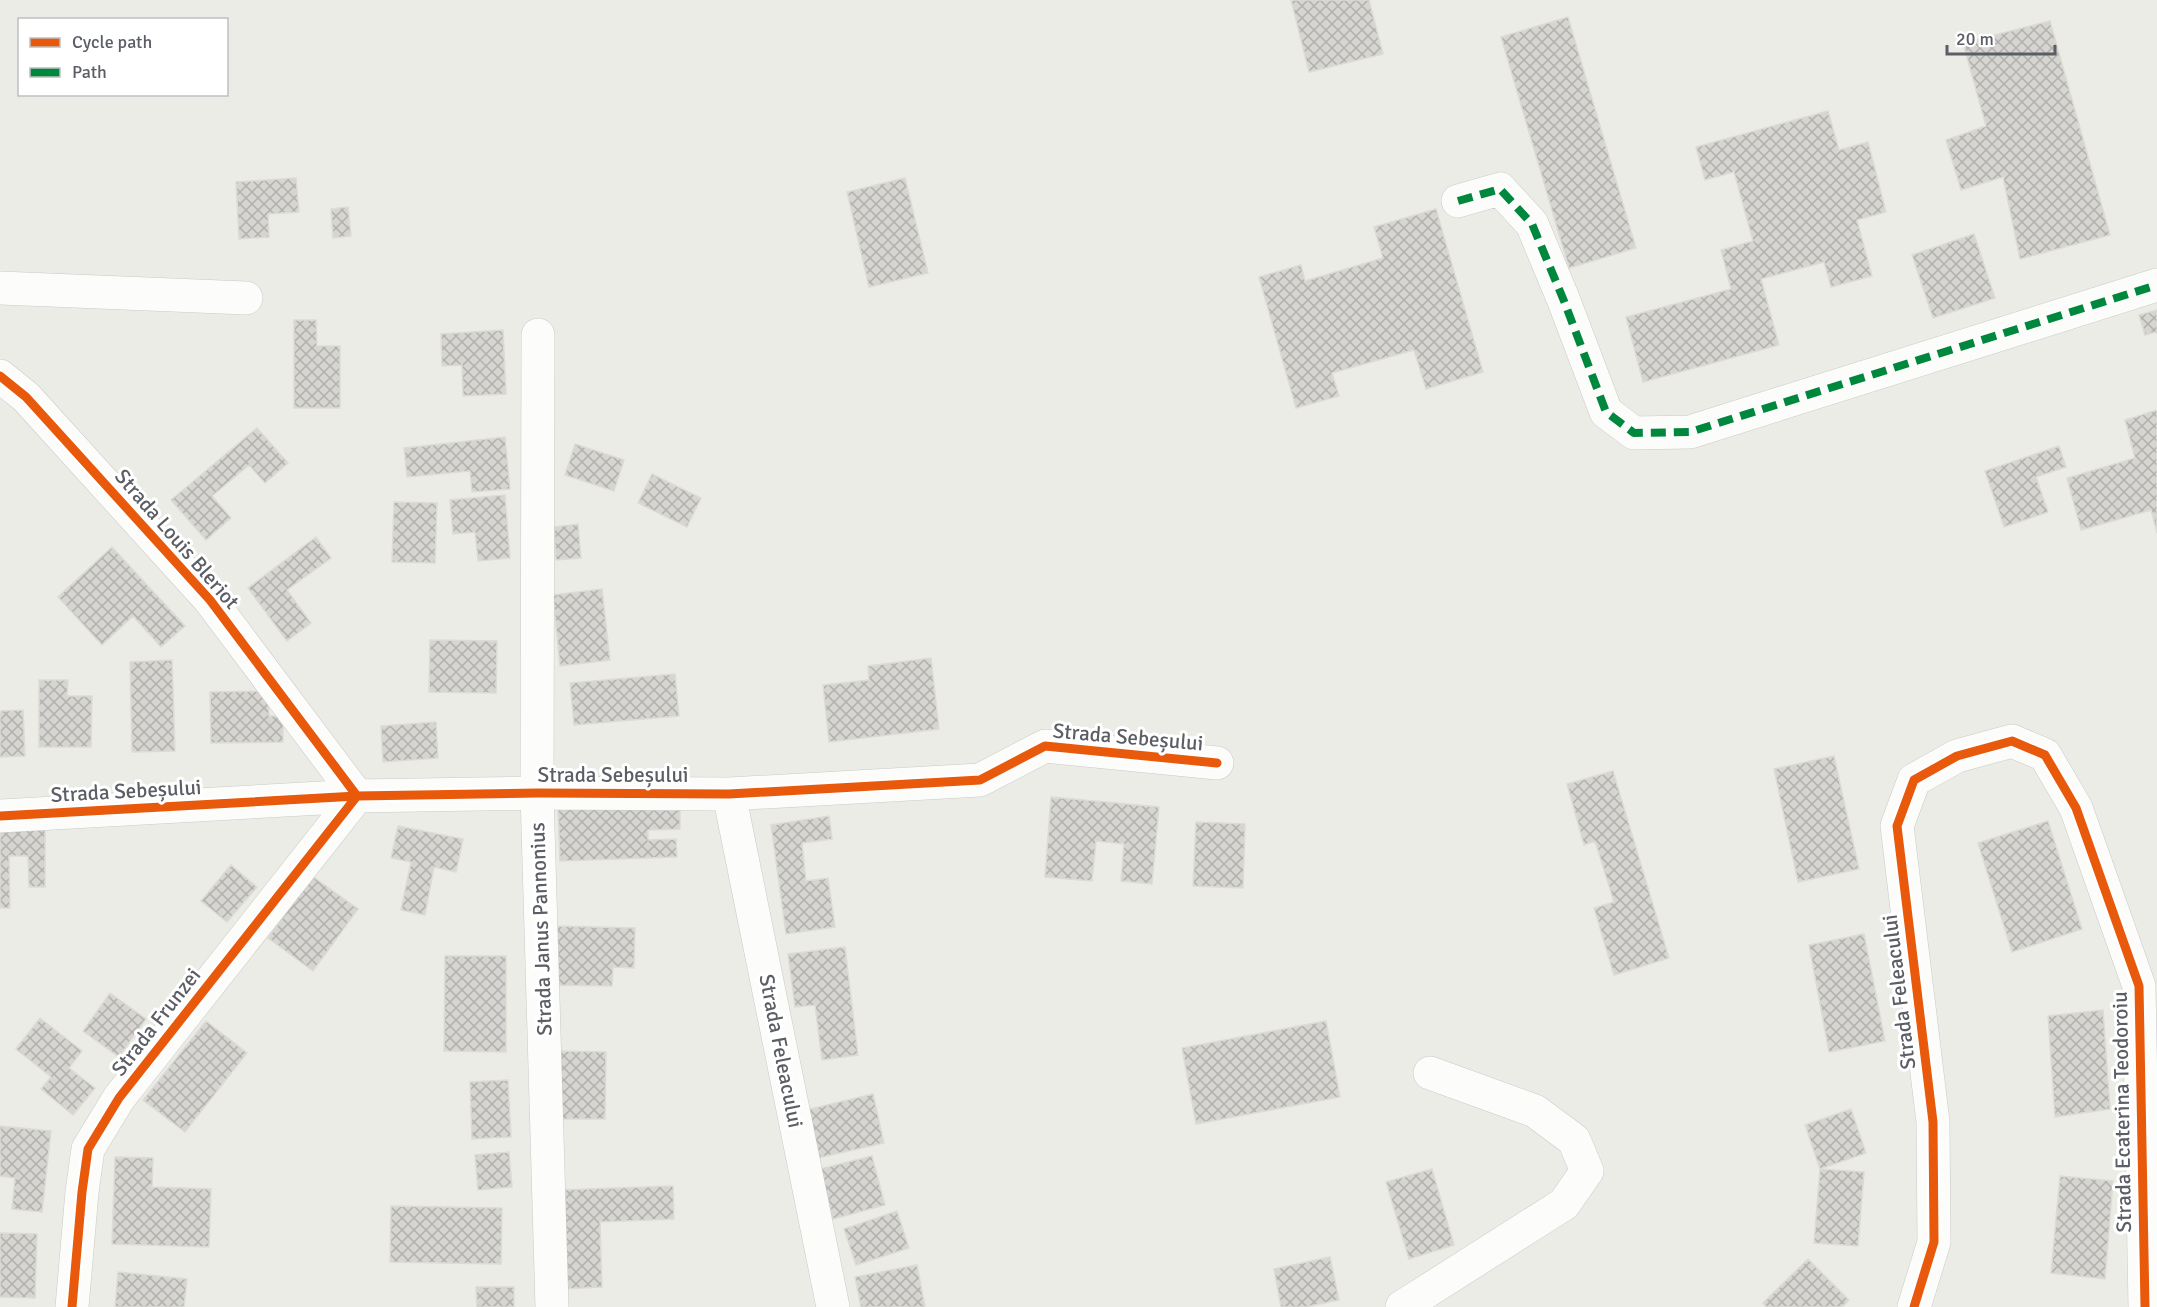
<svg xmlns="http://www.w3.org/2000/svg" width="2157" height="1307" font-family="Signika,sans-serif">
	<defs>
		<pattern id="building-cross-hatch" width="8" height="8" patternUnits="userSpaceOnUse" patternTransform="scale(1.5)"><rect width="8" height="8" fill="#d6d5d1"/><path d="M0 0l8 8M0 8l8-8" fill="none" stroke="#b1b0ad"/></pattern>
	</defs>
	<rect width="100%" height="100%" fill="#ecece6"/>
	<path fill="url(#building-cross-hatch)" stroke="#dcdbd5" stroke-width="1.5" d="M1291,0H1369L1383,54L1309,72Z
		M1568,17L1636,248L1569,268L1501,37Z
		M2050,21L2110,235L2020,259L2003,177L1961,190L1946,140L1986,126L1963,43Z
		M1828,111L1839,150L1868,142L1886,212L1857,220L1872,276L1831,287L1824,262L1761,279L1779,345L1643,382L1626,317L1731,289L1721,250L1753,241L1734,172L1705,180L1696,147Z
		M296,178L299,212L268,214L269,237L239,239L236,182Z
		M905,178L928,273L869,287L847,192Z
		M348,207L351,236L333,238L331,209Z
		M1436,209L1483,372L1426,389L1414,350L1332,373L1339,396L1296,408L1259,277L1301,265L1305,281L1383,258L1374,227Z
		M1974,234L1995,298L1933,318L1912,255Z
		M2157,310V334L2156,332L2145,335L2139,315Z
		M294,320H316L317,346H340V408H294Z
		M503,330L506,394L463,396L462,365L442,366L441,334Z
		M2157,410V533L2151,510L2081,530L2067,478L2135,458L2125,420Z
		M257,428L288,463L265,483L249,465L212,496L231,518L206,540L171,500Z
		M505,437L510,489L472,492L470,471L407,477L404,448Z
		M575,444L624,460L614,491L565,475Z
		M2059,446L2066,467L2036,477L2048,512L2004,527L1985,471Z
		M652,474L701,498L687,527L638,503Z
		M505,495L510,558L478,561L475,532L453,534L450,500Z
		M394,502L437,503L435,563L392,562Z
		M578,524L581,558L556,560L554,527Z
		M316,537L331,558L287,590L311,623L287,641L248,588Z
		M112,547L185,626L161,647L133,616L102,645L58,597Z
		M602,589L610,660L560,666L553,595Z
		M430,640L497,641L496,693L429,692Z
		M931,658L939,729L829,742L823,685L869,680L868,666Z
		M172,660L175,751L132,752L130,662Z
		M675,674L679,716L574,725L570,683Z
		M39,680H68L67,696H92L91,747H39Z
		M268,691L269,716H283V742L211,743L210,692Z
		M23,710L25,756L0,757V711Z
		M436,722L438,758L383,762L381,726Z
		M1834,756L1859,869L1798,882L1774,769Z
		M1613,771L1669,958L1614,975L1594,908L1614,902L1595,841L1584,845L1567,784Z
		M1051,797L1159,807L1152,884L1121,881L1124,844L1096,841L1092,881L1045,877Z
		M680,804V829L648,830V840L676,839L677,857L560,861L558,808Z
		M829,816L832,839L802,843L806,881L828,878L835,927L786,934L771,825Z
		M2048,821L2082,929L2012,952L1978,843Z
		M1196,822L1245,824L1243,888L1193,886Z
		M45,824V887H29L28,856H9L10,908H0V825Z
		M398,826L463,839L456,872L434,867L425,915L401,910L411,862L391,858Z
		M231,865L257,887L227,922L201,901Z
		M312,876L358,909L313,971L268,938Z
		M555,926L635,928L634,968L613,967L612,986L554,985Z
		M1864,934L1885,1041L1829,1052L1809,945Z
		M845,947L858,1055L822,1060L815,1005L795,1007L788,954Z
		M445,956H506V1052L444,1051Z
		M110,993L146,1019L119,1057L83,1031Z
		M2103,1010L2110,1109L2055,1117L2048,1016Z
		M40,1018L82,1051L69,1068L95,1088L73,1115L41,1089L51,1077L16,1049Z
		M206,1021L247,1053L185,1132L143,1100Z
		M1326,1021L1340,1097L1196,1124L1182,1048Z
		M560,1051L606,1052L605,1119H559Z
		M508,1080L511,1137L472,1139L470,1082Z
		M873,1094L884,1143L813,1159L802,1111Z
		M1851,1109L1866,1153L1820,1169L1805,1125Z
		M0,1126L51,1131L42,1212L12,1209L15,1178L0,1176Z
		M509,1152L512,1187L478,1190L475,1155Z
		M872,1156L885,1205L833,1219L820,1169Z
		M115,1157L153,1158L152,1187L211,1189L209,1247L112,1244Z
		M1432,1169L1454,1245L1409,1259L1386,1182Z
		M1820,1169L1864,1172L1858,1246L1814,1243Z
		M2060,1176L2113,1181L2105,1279L2051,1273Z
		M673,1186L674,1219L600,1222L602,1287L563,1289L560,1190Z
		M391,1206L502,1208L501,1264L390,1262Z
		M897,1211L909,1248L856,1265L844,1229Z
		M0,1233L37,1234L35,1298L0,1297Z
		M1330,1257L1339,1300L1306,1307H1281L1274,1269Z
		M1808,1259L1849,1300L1842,1307H1766L1763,1303Z
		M917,1265L925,1307H861L855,1277Z
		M118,1272L187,1279L184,1307H115Z
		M476,1287H514V1307H477Z"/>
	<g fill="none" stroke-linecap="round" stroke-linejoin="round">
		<g stroke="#c9cac8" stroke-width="34">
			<path id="minor" d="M1458,201L1500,189L1532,224L1564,301L1606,412L1634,433L1690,432L2157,285
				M0,288L246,298
				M538,335L537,793L552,1307
				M0,376L26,397L210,600L357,796L119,1098L88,1149L82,1192L72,1307
				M729,794L833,1307
				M0,816L357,796L537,793L729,794L980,780L1045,746L1217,763
				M1402,1307L1564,1204L1587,1171L1574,1140L1535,1111L1430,1073
				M1914,1307L1934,1242L1933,1122L1897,826L1914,780L1957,756L2012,741L2045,755L2076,808L2139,986L2145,1307"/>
		</g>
		<use href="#minor" stroke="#fcfcfb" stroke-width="33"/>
		<path stroke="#00873e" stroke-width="8" stroke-dasharray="15 8" stroke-linecap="butt" d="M1458,201L1500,189L1532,224L1564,301L1606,412L1634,433L1690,432L2157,285"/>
		<g stroke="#fff" stroke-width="13">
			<path id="cycleway" d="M0,376L26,397L210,600L357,796L119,1098L88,1149L82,1192L72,1307
				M0,816L357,796L537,793L729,794L980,780L1045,746L1217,763
				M1914,1307L1934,1242L1933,1122L1897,826L1914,780L1957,756L2012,741L2045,755L2076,808L2139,986L2145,1307"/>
		</g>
		<use href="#cycleway" stroke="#e8590c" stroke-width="9"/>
	</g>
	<g text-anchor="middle" stroke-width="6" stroke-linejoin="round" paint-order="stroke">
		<g font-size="21" fill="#5b5e65" stroke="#fff">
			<text transform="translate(177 539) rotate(49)" y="7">Strada Louis Bleriot</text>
			<text transform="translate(1128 737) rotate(5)" y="7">Strada Sebeșului</text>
			<text x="613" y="782">Strada Sebeșului</text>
			<text transform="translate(126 791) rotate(-3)" y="7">Strada Sebeșului</text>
			<text transform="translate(541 929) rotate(-92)" y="7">Strada Janus Pannonius</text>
			<text transform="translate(1899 992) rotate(-97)" y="7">Strada Feleacului</text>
			<text transform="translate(156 1022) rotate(-52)" y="7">Strada Frunzei</text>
			<text transform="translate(781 1051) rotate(79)" y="7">Strada Feleacului</text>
			<text transform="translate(2122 1112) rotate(-91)" y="7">Strada Ecaterina Teodoroiu</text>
		</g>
	</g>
	<rect x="18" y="18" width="210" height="78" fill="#ffffff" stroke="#bdbfc1" stroke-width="1.5"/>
	<rect x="30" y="38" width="30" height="9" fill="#e8590c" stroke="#bdbfc1" stroke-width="1.5"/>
	<text x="72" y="48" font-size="18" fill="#5b5e65">Cycle path</text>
	<rect x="30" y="68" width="30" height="9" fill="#00873e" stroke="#bdbfc1" stroke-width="1.5"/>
	<text x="72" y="78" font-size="18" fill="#5b5e65">Path</text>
	<path d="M1947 45v9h108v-9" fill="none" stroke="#5b5e65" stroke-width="3"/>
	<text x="1956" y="45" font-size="18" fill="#5b5e65" stroke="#ffffff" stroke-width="4.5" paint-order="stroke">20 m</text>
</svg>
